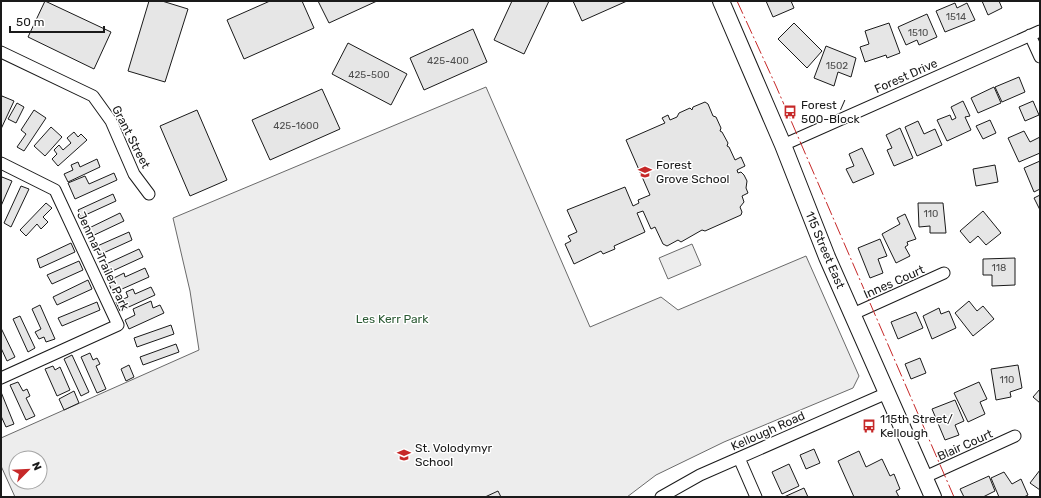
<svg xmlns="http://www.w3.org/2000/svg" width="1041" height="498" font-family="Rubik,sans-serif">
	<rect width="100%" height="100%" fill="#fff"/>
	<path fill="#ededed" stroke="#6a6a6a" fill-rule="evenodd" d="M486,87L590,327L661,297L678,310L806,256L859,376L853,388L724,442L656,475L627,497H15L1,466V438L199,350L190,291L173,218ZM16,458H40V482H16Z
		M692,244L701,265L668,279L659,258Z"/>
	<path fill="#e6e6e6" stroke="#1a1a1a" d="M45,1L111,32L94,69L28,37Z
		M149,1H162L188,9L165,82L128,71Z
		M270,1H302L314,28L244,59L227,20Z
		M318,1H377L329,23Z
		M512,1H549L524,54L494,40Z
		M573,1H627L582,21Z
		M766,1H791L794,8L773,17Z
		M982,1H999L1002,8L988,15Z
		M955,3L957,8L967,3L975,20L945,32L936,11Z
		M927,14L937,37L919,45L917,40L906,45L898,27Z
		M794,23L822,51L807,68L778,39Z
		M889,23L900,53L887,58L886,55L865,62L860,47L869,44L865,31Z
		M473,29L487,62L424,90L410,58Z
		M348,43L407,74L391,105L332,74Z
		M826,46L856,58L851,77L838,72L834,86L814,78Z
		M1019,77L1025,92L1002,102L995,87Z
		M994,87L1001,103L978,113L971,98Z
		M322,89L340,129L270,160L252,120Z
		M2,96L14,101L1,129V99Z
		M963,101L970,116L965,117L971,130L947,141L937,120L950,115L952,120L956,118L951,107Z
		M1033,101L1039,115L1025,121L1019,107Z
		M705,102L708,104L713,116L716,117L721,128L720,131L722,132L728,143L727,146L729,147L735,160L741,157L745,166L737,170L738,173L741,172L744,175L747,181L746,188L748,193L742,196L744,202L740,207L742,212L741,215L705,231L702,230L681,242L678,240L667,246L663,244L655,227L651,229L643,211L637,213L645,232L614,246L615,249L603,254L601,251L574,264L565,244L571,241L568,236L577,232L567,210L625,187L633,206L639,203L638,200L650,195L626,140L665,123L662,118L668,115L670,120L677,117L679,113L690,108L692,110L693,107Z
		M17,103L24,107L16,123L8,119Z
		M34,110L46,118L24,151L17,147L26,134L21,130Z
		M197,110L227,180L190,196L160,126Z
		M990,120L996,133L983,139L976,126Z
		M918,121L924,134L935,129L942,145L917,156L905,127Z
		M51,127L62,137L45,156L34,146Z
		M900,128L913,158L894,166L887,150L892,148L886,135Z
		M1024,131L1030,142L1040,137V153L1019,162L1008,138Z
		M74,132L78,137L81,134L87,140L58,166L52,159L57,154L54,150L59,145L63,150L71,143L67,138Z
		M862,148L874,174L853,183L846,169L854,166L849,154Z
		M97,159L100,167L68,182L64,174L73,170L71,165L78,162L80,167Z
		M1040,161V189L1034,192L1024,168Z
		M995,165L998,182L976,186L973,169Z
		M114,173L117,180L75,199L68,183L85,176L89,184Z
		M2,177L12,181L1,206V180Z
		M21,186L29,189L11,227L4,223Z
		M113,194L116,201L81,217L78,210Z
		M1040,195V210L1034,198Z
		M46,203L52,208L43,217L48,222L41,229L37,224L26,236L20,230Z
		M918,203H943L946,233H930V226L919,227Z
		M983,211L1001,233L986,245L978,236L970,243L960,231Z
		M120,213L124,221L88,238L85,230Z
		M905,214L916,239L907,242L908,245L905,247L910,256L896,263L882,234L900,224L897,218Z
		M129,232L132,240L99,255L95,247Z
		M880,239L887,256L878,259L883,273L870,278L858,248Z
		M71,243L75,252L40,268L37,259Z
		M139,249L143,257L106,274L102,266Z
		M1015,258V285L992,286V275H983V259Z
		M79,261L83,270L52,284L47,275Z
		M145,268L149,277L113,293L109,284L114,282L112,279L124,273L125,277Z
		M88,280L92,289L57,305L53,297Z
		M151,287L155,295L120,311L116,302L128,297L126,292L133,289L135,294Z
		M151,301L153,308L160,305L164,313L129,329L125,320L135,315L133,309Z
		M969,301L977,311L983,306L994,319L973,336L955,313Z
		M97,302L100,310L62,326L58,318Z
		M40,305L55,339L46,342L44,337L39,339L35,332L41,329L32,309Z
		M939,308L941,314L949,311L956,328L932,339L923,316Z
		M916,312L923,328L898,339L891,322Z
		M20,316L35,348L28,352L13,319Z
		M171,325L174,334L137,347L134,338Z
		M1,328L15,357L7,361L1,348Z
		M176,344L179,352L143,365L140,357Z
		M90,353L93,360L97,358L100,364L96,366L106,389L97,393L81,357Z
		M72,355L89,392L81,396L64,359Z
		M920,358L926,373L911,379L905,364Z
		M129,365L134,377L126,381L121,369Z
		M1018,365L1022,388L1010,392L1011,397L996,400L991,369Z
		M53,366L55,370L60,367L70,390L57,396L45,369Z
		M18,382L23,391L27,389L30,396L26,398L35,416L26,420L10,385Z
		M979,382L987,399L980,402L985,414L968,422L954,393Z
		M1040,389V403L1033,397Z
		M74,391L79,403L64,410L59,399Z
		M1,392L14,424L6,427L1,416Z
		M955,400L964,421L955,425L959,435L945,440L932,409Z
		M814,449L820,463L806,469L800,455Z
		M859,451L866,467L882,459L890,476L894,474L900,489L896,491L899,497H854L838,461Z
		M789,464L799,486L782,494L772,472Z
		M1040,470V490L1030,483Z
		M1004,472L1012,484L1021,479L1028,495L1024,497H999L991,478Z
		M989,476L995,491L983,497H964L960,489Z
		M804,488L808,497H784Z
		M498,491L501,497H485Z"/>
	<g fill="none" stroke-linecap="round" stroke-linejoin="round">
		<g stroke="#1a1a1a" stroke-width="13">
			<path id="street" d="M1030,35L1040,57
				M1,52L93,96L111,121L134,174L149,194
				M783,145L1040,31
				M1,163L55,190L118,325L1,378
				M853,314L944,273
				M739,458L756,497
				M925,477L1015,436
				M661,497L700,475L887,393"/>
		</g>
		<g stroke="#1a1a1a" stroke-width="18">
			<path id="secondary" d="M721,1L783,145L827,257L933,497"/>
		</g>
		<use href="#street" stroke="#fff" stroke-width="11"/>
		<use href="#secondary" stroke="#fff" stroke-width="16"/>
		<path stroke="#c62828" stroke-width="1" stroke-dasharray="14 3 2 3" stroke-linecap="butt" d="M737,1L776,86L954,497"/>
	</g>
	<defs>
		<g id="bus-bare" transform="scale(1.08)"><path d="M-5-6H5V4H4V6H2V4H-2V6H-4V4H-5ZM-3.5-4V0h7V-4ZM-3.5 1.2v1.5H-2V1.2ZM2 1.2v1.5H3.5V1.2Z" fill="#c62828" stroke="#fff" stroke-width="2.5" paint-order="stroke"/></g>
		<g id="school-bare" transform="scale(1.08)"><path d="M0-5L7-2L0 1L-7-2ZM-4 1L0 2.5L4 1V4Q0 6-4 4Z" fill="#c62828" stroke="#fff" stroke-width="2.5" paint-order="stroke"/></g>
	</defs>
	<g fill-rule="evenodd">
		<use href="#bus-bare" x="790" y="112"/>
		<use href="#school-bare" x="645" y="172"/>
		<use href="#bus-bare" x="869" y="426"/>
		<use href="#school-bare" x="404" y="455"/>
	</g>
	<g text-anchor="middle" stroke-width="3" stroke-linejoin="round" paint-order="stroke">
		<g font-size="10" fill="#4d4d4d">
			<text x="956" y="20">1514</text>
			<text x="918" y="36">1510</text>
			<text x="448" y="64">425-400</text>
			<text x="837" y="69">1502</text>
			<text x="369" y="78">425-500</text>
			<text x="296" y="129">425-1600</text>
			<text x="931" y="217">110</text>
			<text x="999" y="271">118</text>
			<text x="1007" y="383">110</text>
		</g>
		<g font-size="12" fill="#1a1a1a" stroke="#fff">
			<text transform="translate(906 76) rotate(-24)" y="4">Forest Drive</text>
			<text transform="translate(131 137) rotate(63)" y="4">Grant Street</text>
			<text transform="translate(825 250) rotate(67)" y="4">115 Street East</text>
			<text transform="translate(103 261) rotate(65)" y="4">Jenmar Trailer Park</text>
			<text transform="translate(894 282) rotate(-24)" y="4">Innes Court</text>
			<text transform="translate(768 431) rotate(-24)" y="4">Kellough Road</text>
			<text transform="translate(965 445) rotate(-24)" y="4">Blair Court</text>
		</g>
		<g font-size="12" fill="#1a1a1a" stroke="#fff" text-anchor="start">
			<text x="801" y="109">Forest /<tspan x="801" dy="14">500-Block</tspan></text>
			<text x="656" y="169">Forest<tspan x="656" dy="14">Grove School</tspan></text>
			<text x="880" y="423">115th Street/<tspan x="880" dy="14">Kellough</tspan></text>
			<text x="415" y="452">St. Volodymyr<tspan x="415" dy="14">School</tspan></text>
		</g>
		<g font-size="12" fill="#2b5a34" stroke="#fff">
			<text x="392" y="323">Les Kerr Park</text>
		</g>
	</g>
	<rect width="1041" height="498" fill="none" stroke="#1a1a1a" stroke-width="4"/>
	<g transform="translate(28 470) rotate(66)"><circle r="19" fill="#ffffff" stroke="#a3a3a3"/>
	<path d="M0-3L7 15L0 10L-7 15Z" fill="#c62828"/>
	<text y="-6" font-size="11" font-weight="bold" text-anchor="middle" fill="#1a1a1a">N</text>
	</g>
	<path d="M10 26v6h94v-6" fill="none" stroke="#1a1a1a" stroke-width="2"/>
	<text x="16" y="26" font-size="12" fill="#1a1a1a" stroke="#ffffff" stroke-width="3" paint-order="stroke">50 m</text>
</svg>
